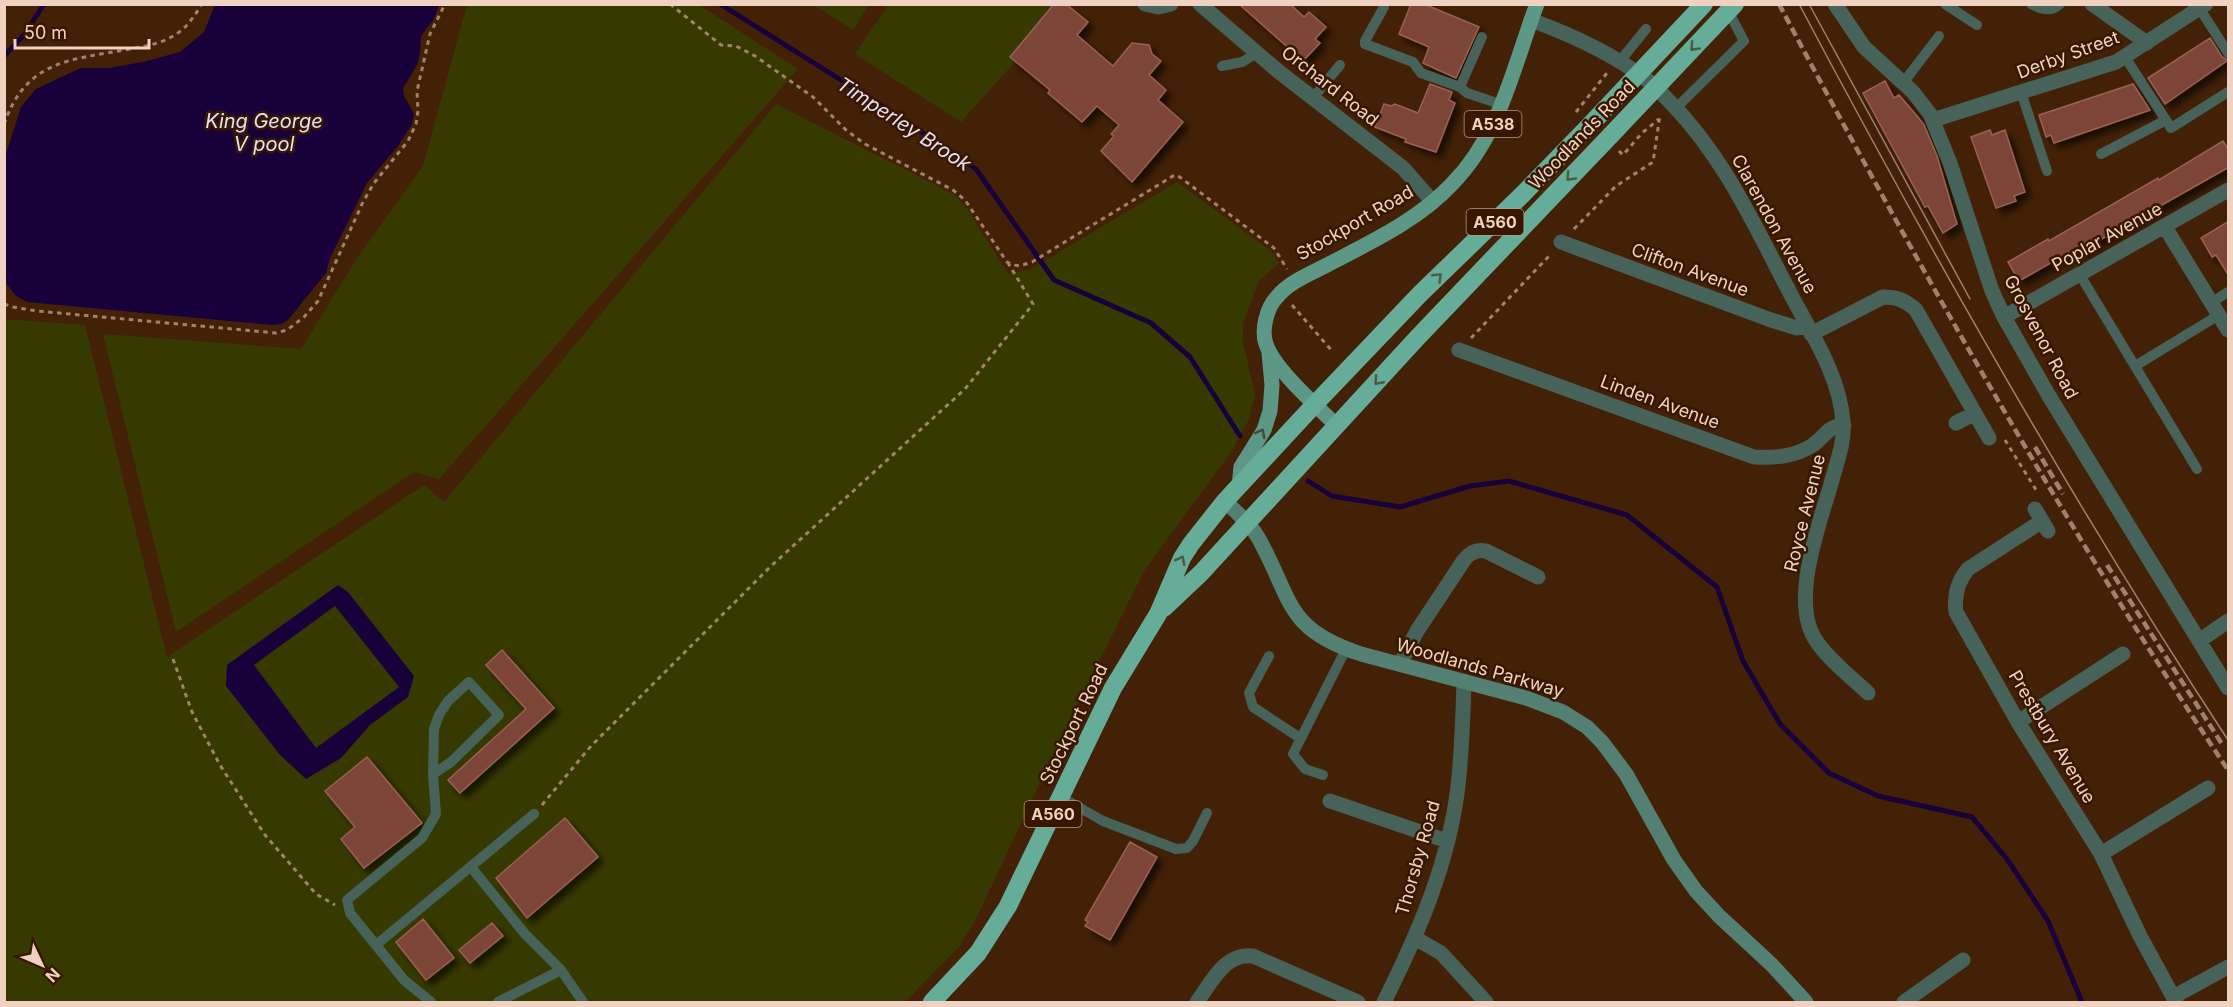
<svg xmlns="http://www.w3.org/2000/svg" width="2233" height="1007" font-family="Inter,sans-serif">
	<defs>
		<filter id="shadow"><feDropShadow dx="5.5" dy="5.5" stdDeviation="3" flood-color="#0009"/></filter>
	</defs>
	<rect width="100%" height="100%" fill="#432107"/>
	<path fill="#373a00" d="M467,5H699L798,69L439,479L414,472L176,632L103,334L301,349L357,258L423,166Z
		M814,5H869L853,30Z
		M888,5H1066L961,122L855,54Z
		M776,104L955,195L966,207L1008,274L1031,269L1177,182L1271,251L1279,263L1259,281L1243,323V342L1255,395L1249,419L1234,448L1144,571L1066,728L975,921L959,947L905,1002H5L4,319L85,325L167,657L424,485L444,502Z"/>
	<path fill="#18003b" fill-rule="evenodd" d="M215,5H439L434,19L421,36L420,53L417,65L403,88L404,96L414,114L412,124L398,146L367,183L330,258L326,273L288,320L281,324L272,325L27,302L16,296L5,282V157L21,107L36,89L81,68H109L143,62L180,52L204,32Z
		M338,585L348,592L414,676L408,697L370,725L341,758L306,779L280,755L226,686L227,665ZM335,606L399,687L316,748L254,665Z"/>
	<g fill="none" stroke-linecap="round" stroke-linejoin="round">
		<path stroke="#18003b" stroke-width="5" d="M720,4L884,107L976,169L1054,280L1151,323L1190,357L1240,436
			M4,56L24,35L44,4
			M1308,481L1332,496L1400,507L1470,486L1509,481L1627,515L1717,587L1743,661L1780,724L1829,773L1878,796L1972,817L2007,859L2048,921L2082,1002"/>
	</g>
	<path fill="#7b4438" stroke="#9a6053" stroke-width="1.5" filter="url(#shadow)" d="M1054,4H1066L1088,22L1077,35L1113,66L1132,43L1149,45L1152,54L1161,61L1149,75L1166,90L1158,100L1183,122L1132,182L1101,151L1114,136L1111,134L1119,125L1097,106L1082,122L1048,93L1050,90L1010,57Z
		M1239,4H1290L1304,17L1309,12L1326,27L1315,39L1320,43L1303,61Z
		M1411,4H1424L1479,27L1456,78L1423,63L1429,47L1399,34Z
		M2210,38L2222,57L2228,60L2165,104L2148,78Z
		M1885,81L1894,98L1899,95L1917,116L1924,125L1937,156L1957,224L1943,233L1928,206L1925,207L1863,93Z
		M1430,84L1452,92L1449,100L1455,103L1436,152L1405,142L1406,139L1375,127L1384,104L1391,106L1395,104L1418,113Z
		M2133,84L2150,110L2054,143L2051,135L2046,137L2039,115Z
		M1990,130L1992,135L2005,130L2025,192L2014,196L2016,201L1996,208L1971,137Z
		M2223,141L2229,150V167L2077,253L2075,249L2019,281L2008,262L2048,239L2049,241L2158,178L2159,180Z
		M2229,221V276L2216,255L2212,257L2201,238Z
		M502,650L554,708L460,793L448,780L526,709L486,665Z
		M367,757L422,823L364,868L341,839L355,827L325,791Z
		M565,818L598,857L527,918L496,878Z
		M1130,842L1157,857L1110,940L1085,926L1088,922L1085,920Z
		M423,919L454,958L426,980L396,942Z
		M492,923L503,936L470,963L459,950Z"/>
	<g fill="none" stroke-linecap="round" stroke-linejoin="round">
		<path stroke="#a2826d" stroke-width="3" stroke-dasharray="4.5 4.5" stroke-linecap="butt" d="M670,4L721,45L736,46L755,56L813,97L846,130L865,144L953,190L965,200L1007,262C1017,268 1022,265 1032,262L1173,176L1177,175L1274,248L1287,269
			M1576,112L1607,73
			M4,124C27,59 71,60 130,49C147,46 164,43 178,33C188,26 195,15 202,4
			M1619,151L1623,155L1642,133L1659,119
			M1574,229L1616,186L1653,162L1660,115
			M4,304L13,307L37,311L276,333L287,330L304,317L318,301L363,202L374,183L408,141L416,124L418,111L417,91L430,34L445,4
			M1292,305L1333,352
			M1471,338L1551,254
			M2005,440L2038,493
			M173,659L192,712L220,765L265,835L316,894L335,905
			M542,805L591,746L770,567L965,389L1033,304L1008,263"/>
		<path stroke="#466259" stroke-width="10" d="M1945,4L1977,25
			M2031,4C2041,9 2051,13 2060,4
			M1384,7L1365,41V44L1413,62L1421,73L1460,87L1467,93L1503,105
			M2200,9L2228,53
			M2125,57L2171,128L2228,92
			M1620,61L1646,29
			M1222,66L1242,62L1257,53
			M1903,83L1939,36
			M1460,87L1482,37
			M2021,92L2047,171
			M1313,98L1340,65
			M1676,108L1744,41L1726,7
			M2101,154L2166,120
			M2080,275L2197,469
			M2212,302L2228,292
			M2135,366L2219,315
			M1269,656L1249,693L1253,707L1300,738
			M1323,775L1305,769L1293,754L1346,649
			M1061,797L1103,821L1176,849L1187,848L1193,841L1207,813
			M471,867L525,934L561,970L583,1002
			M376,945L534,814
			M431,1002L404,980L350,913L347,900L422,838L436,814L433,774L434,729L439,715L448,701L469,682L499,715L451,762L433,774
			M498,1002L561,970"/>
		<path stroke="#466259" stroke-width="15" d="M1145,4L1158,7L1171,4
			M1200,4L1278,71L1403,168L1433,202
			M1835,4L1864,47L1913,92L1930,114L1950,163L1992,291L2004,317L2049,396L2228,688
			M2092,4L2147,43
			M1531,20C1572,35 1612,53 1647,80C1656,86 1663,95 1670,102C1724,157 1755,226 1790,293C1811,333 1840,376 1843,422C1845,443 1836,464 1831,484C1819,525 1789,604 1817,642C1830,661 1851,677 1868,693
			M1933,120L2116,62L2206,4
			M2165,227L2228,330
			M1561,242L1771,320L1797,328L1807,326
			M2004,317L2228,190
			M1811,334L1883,297C1897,297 1905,300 1916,310L1989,438
			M1459,350L1754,457C1775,458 1794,457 1813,445C1826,436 1826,427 1844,425
			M1956,423L1975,413
			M2035,509L2048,531
			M2042,521L1968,569C1957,582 1954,596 1956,612L2018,722L2101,854L2140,936L2176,1002
			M2199,641L2228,621
			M1400,664L1417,631L1464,560C1470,552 1477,549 1486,551L1538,577
			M2018,722L2123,654
			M1330,801L1447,841
			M2101,854L2208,788
			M1415,938L1441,953L1486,1002
			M2173,997L2228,967
			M1197,1002C1211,983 1225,952 1253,956L1358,1002
			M1384,1002C1418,934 1449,863 1458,786C1462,751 1463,716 1464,681
			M1904,1002L1963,960"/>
		<path stroke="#538073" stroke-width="15" d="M1225,501C1237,513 1251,524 1259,539C1293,601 1285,629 1361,654L1526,698L1563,712L1587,727L1602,742L1626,774L1674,860L1696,891L1719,916L1772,965L1806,1002"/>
		<path stroke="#5d9886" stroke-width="15" d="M1337,426C1317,406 1274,369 1266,344C1261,330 1267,307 1277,297C1289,282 1310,274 1327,265C1371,242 1417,221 1452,184C1501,134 1513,67 1537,4
			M1239,486L1241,467L1264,430L1270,411L1272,385L1269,353"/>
		<path stroke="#65ad98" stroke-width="18" d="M1164,608L1201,573L1417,338L1611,135
			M932,1002L978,953L1008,906L1113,688L1158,614L1182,558L1191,544L1225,501L1315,404L1420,294L1522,195L1591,124"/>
		<path stroke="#a0816c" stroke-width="1.5" d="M1799,4C1932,255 2072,502 2228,740
			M1809,4L1970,299"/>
		<path stroke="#a0816c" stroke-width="4.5" stroke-dasharray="9 4.5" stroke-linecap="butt" d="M1779,4C1918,266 2063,524 2228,770
			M2035,447L2063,494
			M2107,565L2222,744"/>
		<path stroke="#65ad98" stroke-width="18" d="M1591,124L1704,4
			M1611,135L1735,4"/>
	</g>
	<defs><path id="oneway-chevron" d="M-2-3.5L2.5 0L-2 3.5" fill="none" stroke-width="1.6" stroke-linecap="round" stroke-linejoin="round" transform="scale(1.5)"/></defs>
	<g stroke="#4c5a44">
		<use href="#oneway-chevron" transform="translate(1694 47) rotate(133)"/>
		<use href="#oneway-chevron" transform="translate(1570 177) rotate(134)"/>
		<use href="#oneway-chevron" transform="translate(1438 277) rotate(-44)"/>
		<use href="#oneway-chevron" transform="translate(1378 381) rotate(132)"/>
		<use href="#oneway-chevron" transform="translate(1181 560) rotate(-63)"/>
	</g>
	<use stroke="#474b36" href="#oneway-chevron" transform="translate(1261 433) rotate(-62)"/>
	<g text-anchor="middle" stroke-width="5" stroke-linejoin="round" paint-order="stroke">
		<g fill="#381700" stroke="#b89a87" stroke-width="1.5">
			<rect x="1464.5" y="111" width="57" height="26" rx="4.5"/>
			<rect x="1466.5" y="209" width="57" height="26" rx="4.5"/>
			<rect x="1024.5" y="801" width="57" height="26" rx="4.5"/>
		</g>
		<g font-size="16" font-weight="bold" fill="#efd2c1">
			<text x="1493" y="130">A538</text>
			<text x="1495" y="228">A560</text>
			<text x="1053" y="820">A560</text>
		</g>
		<g font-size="18" fill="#efd2c1" stroke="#381700">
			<text transform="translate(2068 55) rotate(-20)" y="6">Derby Street</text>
			<text transform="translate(1330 86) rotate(38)" y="6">Orchard Road</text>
			<text transform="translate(1582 135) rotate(-46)" y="6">Woodlands Road</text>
			<text transform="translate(1355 223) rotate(-30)" y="6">Stockport Road</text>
			<text transform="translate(1774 224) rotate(61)" y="6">Clarendon Avenue</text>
			<text transform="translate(2107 237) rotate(-29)" y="6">Poplar Avenue</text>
			<text transform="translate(1690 270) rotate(20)" y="6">Clifton Avenue</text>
			<text transform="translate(2041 337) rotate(62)" y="6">Grosvenor Road</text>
			<text transform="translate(1660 402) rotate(20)" y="6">Linden Avenue</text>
			<text transform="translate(1805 513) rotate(-76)" y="6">Royce Avenue</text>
			<text transform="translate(1480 668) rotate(16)" y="6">Woodlands Parkway</text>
			<text transform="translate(1074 724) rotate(-64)" y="6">Stockport Road</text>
			<text transform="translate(2052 737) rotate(59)" y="6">Prestbury Avenue</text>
			<text transform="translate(1418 858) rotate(-74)" y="6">Thorsby Road</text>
		</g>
		<g font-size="20" font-style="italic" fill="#e5e1f9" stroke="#381700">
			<text x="264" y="128">King George<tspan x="264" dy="23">V pool</tspan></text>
			<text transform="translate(904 124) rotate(33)" y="7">Timperley Brook</text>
		</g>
	</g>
	<rect width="2233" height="1007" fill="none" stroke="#efd2c1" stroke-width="12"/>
	<g transform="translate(42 965) rotate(134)" stroke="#381700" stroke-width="4.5" paint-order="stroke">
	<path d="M0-4.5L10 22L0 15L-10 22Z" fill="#efd2c1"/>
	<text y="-9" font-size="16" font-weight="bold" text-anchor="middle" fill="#efd2c1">N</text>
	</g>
	<path d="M15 39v9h134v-9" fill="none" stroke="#efd2c1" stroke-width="3"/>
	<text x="24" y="39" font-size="18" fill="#efd2c1" stroke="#381700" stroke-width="4.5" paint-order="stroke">50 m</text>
</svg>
